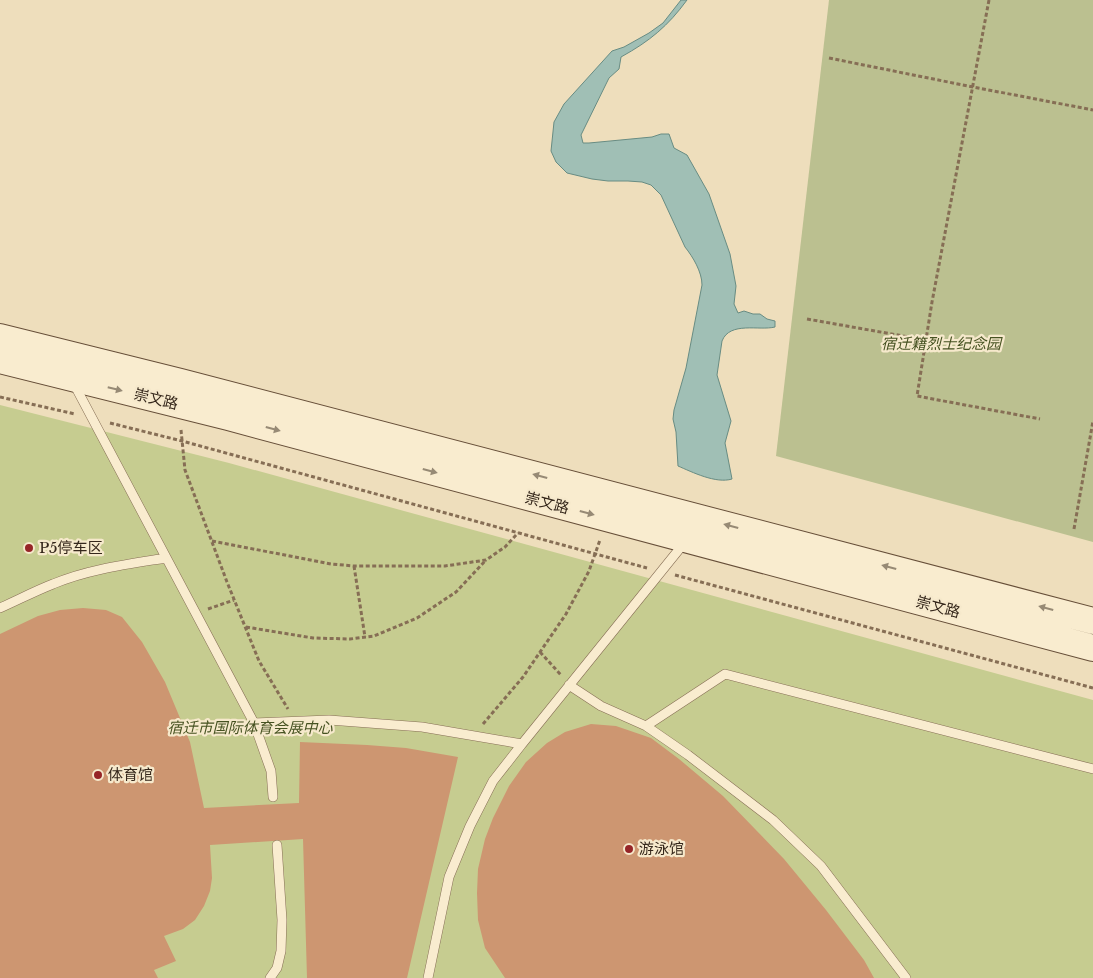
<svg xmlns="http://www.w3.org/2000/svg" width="1093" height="978" font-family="'Libre Baskerville','Noto Sans SC',serif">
	<rect width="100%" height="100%" fill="#eedebc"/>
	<path fill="#c6cc90" d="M0,405L229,463L1093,700V978H0Z"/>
	<path fill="#bbc090" d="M829,0H1093V542L776,456Z"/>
	<path fill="#a0bfb5" stroke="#688c83" d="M681,0H687C668,26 650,41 621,57L619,69L609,78L581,135L583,143H589L652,137L661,134H669L674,148L687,155L709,194L730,254L736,286L734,304L738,313L744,311L753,314H760L767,319L775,321V327C759,331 730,321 722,341L717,375L731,421L725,443L732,479C716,484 692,472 678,466L676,432L673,419L674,410L686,368L702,285C702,272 693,257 685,247L661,195L651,185L642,182L628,181H608L592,179L567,173L556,162L551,151L554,122L564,104L612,51L624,47L649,33L663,23Z"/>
	<path fill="#cd9671" d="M83,608L106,610L122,617L142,642L165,682L190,742L204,808L299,803L300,742L367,745L406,748L458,757L407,978H307L303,839L210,845L212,878L210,891L204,906L195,920L183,929L164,936L176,961L154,970L158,978H0V634L38,616L60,610Z
		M591,724L616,726L651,738L679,759L723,796L784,859L826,910L864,960L874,978H505L485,948L478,920L477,893L478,869L485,839L493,818L509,786L526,762L547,743L565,732Z"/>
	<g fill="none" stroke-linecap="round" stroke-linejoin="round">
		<g stroke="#866e55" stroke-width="10">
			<path id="lane" d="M74,384L254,723L329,720L422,727L522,744L685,542
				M0,608C18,600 35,591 53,584C89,569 129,564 166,558
				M569,685L601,706L646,726L688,755L773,820L821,866L906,978
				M254,723L271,771L273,797
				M646,726L725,674L1093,769
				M270,978L277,968L281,951L282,920L277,845
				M428,978L449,877L470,826L493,781L522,744"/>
		</g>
		<g stroke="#674f39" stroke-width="28">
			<path id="secondary" d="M0,337L181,382L1093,621
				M0,360L228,417L1093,648"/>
		</g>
		<path stroke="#866e55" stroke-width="3" stroke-dasharray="4 2.5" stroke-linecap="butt" d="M989,0L932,302L917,396L1040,419
			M829,58L973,87L1093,110
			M807,319L926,340
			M0,397L75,414
			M110,423L182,441L647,568
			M181,430L185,470L227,582L259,661L288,709
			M1074,529L1093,421
			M212,541L331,564L354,566H445L486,560L505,547L518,533
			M354,566L365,637
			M675,575L1093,688
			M208,609L234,600
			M246,627L313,638L350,639L374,636L417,618L456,592L486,560
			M540,652L561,675
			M483,724L523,677L566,614L589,571L600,540"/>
		<use href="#lane" stroke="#f9eccf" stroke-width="9"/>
		<use href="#secondary" stroke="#f9eccf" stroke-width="26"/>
	</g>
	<defs><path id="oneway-solid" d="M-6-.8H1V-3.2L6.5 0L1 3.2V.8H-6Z" transform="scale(1.25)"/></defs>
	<g fill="#978a75">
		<use href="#oneway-solid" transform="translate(115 389) rotate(14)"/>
		<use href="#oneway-solid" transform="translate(273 429) rotate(15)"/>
		<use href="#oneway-solid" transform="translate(430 471) rotate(15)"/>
		<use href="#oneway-solid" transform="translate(540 476) rotate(-165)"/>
		<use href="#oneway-solid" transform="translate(587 513) rotate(15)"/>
		<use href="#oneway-solid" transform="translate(731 526) rotate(-165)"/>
		<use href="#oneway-solid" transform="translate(889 567) rotate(-165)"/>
		<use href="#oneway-solid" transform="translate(1046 608) rotate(-165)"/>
	</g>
	<g fill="#962527" stroke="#f6e9cc" stroke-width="2">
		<circle cx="29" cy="548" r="5"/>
		<circle cx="98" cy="775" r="5"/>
		<circle cx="629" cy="849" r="5"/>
	</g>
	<g text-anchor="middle" stroke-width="4.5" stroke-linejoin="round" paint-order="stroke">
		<g font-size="15" font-style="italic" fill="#465221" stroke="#f6e9cc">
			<text x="941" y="349">宿迁籍烈士纪念园</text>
			<text x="250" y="733">宿迁市国际体育会展中心</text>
		</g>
		<g font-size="15" fill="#35271b" stroke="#f6e9cc">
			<text transform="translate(156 399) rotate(14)" y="5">崇文路</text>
			<text transform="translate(547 503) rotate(15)" y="5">崇文路</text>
			<text transform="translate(938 607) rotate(15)" y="5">崇文路</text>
		</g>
		<g font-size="15" fill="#35271b" stroke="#f6e9cc" text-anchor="start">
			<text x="39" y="553">P5停车区</text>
			<text x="108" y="780">体育馆</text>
			<text x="639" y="854">游泳馆</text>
		</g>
	</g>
</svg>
